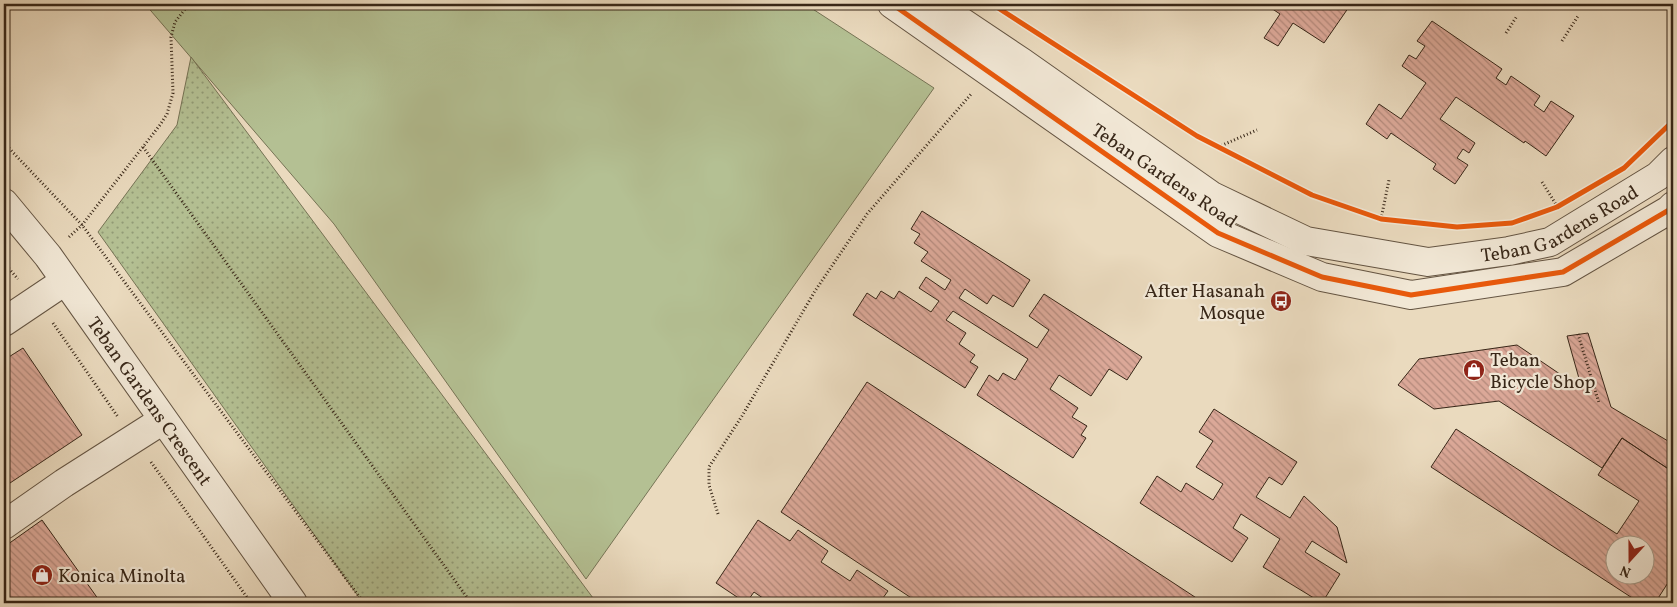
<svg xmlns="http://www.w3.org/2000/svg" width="1677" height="607" font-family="Vollkorn,serif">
	<defs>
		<pattern id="park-dots" width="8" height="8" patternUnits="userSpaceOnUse" patternTransform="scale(1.25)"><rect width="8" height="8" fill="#b4c093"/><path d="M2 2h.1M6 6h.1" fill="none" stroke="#939c77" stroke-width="1.8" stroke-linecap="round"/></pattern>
		<pattern id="building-back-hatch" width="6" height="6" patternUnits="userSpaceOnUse" patternTransform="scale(1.25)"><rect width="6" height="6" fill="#dba898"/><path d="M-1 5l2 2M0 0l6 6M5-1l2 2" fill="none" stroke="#b3897b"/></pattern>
	</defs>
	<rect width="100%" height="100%" fill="#eadabe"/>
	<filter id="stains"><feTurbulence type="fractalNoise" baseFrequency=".004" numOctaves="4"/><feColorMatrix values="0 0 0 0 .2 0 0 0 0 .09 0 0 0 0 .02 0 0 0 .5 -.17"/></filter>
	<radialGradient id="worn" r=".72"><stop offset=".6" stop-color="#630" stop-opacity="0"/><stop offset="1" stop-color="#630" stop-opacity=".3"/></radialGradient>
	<path fill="#b4c093" stroke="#767456" d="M145,4H805L934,88L586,579L334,224Z"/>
	<path fill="url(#park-dots)" stroke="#767456" d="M191,57L596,602L598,603H363L98,232L177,125Z"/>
	<path fill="url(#building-back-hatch)" stroke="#382718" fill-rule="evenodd" d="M1265,4H1351L1324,43L1293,23L1278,46L1264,38L1280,14Z
		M1432,21L1502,69L1496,78L1506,85L1511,76L1540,96L1534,105L1544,112L1551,101L1574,116L1546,156L1525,141L1524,143L1456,97L1440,119L1475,143L1469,153L1463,149L1457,158L1468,165L1455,184L1433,169L1436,164L1391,133L1387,139L1366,124L1379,104L1401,119L1426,83L1402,66L1409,55L1416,59L1425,46L1417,41Z
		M922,211L1030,280L1013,307L993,295L987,304L965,289L959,298L1037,348L1049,330L1029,316L1044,294L1142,357L1127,380L1109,369L1091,396L1059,375L1050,389L1078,408L1072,417L1087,426L1081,435L1086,438L1073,458L977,395L989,375L998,381L1003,373L1015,380L1028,359L953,311L946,320L966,333L959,344L975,355L970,362L978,367L965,388L853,315L867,293L876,299L881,291L894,299L899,291L931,312L939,301L919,288L926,277L945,290L951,280L921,261L928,252L914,243L920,234L911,229Z
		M1588,333L1611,407L1673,444V472L1622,438L1602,468L1499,401L1434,409L1398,385L1419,359L1517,345L1582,389L1567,336Z
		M23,348L82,435L4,487V360Z
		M867,382L1204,603H919L781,512Z
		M1214,409L1297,462L1282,485L1269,477L1256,497L1290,518L1304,496L1337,527L1347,563L1312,541L1305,552L1340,574L1322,603L1263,567L1280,539L1241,514L1233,528L1248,538L1232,562L1140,503L1157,476L1181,492L1186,483L1213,500L1223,484L1196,467L1213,441L1199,432Z
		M1456,429L1617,534L1639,501L1598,475L1622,438L1673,472V575L1655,603H1640L1431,467ZM1614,544H1644V574H1614Z
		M42,520L101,603H4V547Z
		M758,520L790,541L798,530L828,551L821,562L850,581L857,570L888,591L880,602L882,603H770L754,592L746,603L716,583Z"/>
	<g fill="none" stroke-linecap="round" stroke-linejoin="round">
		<g stroke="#645442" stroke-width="30">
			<g id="minor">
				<path d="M892,4L1218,233L1322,277L1411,295L1563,272L1669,210L1673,206"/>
				<path id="s1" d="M935,4L1023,63L1212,196L1306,241L1428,262L1509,251L1550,242L1658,176L1673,161"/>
				<path id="s2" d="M4,203L48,256L293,603"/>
				<path d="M4,322L65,281"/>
				<path d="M4,525L64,483L163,420"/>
			</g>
		</g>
		<path stroke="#382718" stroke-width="3" stroke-dasharray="1 2.5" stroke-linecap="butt" d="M1506,33L1517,16
			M1562,41L1578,16
			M4,143L82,225L364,603
			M143,147L471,603
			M1218,147L1257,130
			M1542,182L1557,206
			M1381,219L1389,180
			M69,237L82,225L160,125L167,114L173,93L171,37L175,22L189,4
			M4,263L18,279
			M53,323L118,417
			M1578,334L1599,403
			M151,462L251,603
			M718,514L709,485V467L742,416L815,291L867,214L972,93"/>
		<use href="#minor" stroke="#f1e7d5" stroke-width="28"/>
		<g stroke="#f1e7d5" stroke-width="8">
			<path id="cycleway" d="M892,4L1218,233L1322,277L1411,295L1563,272L1669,210L1673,206
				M992,4L1197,136L1312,195L1381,219L1457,227L1512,223L1557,207L1624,168L1673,121"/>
		</g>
		<use href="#cycleway" stroke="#e8590c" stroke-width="5"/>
	</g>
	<defs>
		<g id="bus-disc" transform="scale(1.125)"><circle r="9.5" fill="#8f2418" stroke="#f1e7d5"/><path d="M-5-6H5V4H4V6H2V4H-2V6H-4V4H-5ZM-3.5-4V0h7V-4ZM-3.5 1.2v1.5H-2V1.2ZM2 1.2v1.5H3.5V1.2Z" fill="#fff"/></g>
		<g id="shop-disc" transform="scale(1.125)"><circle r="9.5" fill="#8f2418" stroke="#f1e7d5"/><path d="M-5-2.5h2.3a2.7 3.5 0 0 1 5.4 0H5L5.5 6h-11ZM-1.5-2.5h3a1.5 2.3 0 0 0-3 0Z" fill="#fff"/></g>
	</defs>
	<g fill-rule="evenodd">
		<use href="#bus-disc" x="1281" y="301"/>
		<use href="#shop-disc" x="1474" y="370"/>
		<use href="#shop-disc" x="42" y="575"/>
	</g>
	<g text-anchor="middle" stroke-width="4.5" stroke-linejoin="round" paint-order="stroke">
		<g font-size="19" fill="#382718" stroke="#f1e7d5">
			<text transform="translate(1165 175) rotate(34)" y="7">Teban Gardens Road</text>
			<text dy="7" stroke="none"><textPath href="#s1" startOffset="704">Teban Gardens Road</textPath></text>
			<text dy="7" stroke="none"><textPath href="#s2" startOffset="246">Teban Gardens Crescent</textPath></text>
		</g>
		<g font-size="19" fill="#382718" stroke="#f1e7d5" text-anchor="start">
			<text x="1265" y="297" text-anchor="end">After Hasanah<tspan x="1265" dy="22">Mosque</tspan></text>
			<text x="1490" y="366">Teban<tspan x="1490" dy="22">Bicycle Shop</tspan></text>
			<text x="58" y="582">Konica Minolta</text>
		</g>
	</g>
	<rect width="1677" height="607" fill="none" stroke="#eadabe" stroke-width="20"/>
	<rect x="5" y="5" width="1667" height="597" fill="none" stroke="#382718" stroke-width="2.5"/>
	<rect x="10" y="10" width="1657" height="587" fill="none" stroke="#382718"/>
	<g transform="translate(1630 560) rotate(201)"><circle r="24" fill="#f1e7d5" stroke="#a79a89"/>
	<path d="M0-4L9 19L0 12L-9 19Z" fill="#8f2418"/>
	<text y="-8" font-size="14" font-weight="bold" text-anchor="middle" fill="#382718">N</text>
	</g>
	<rect width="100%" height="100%" filter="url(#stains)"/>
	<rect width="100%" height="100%" fill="url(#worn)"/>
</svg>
